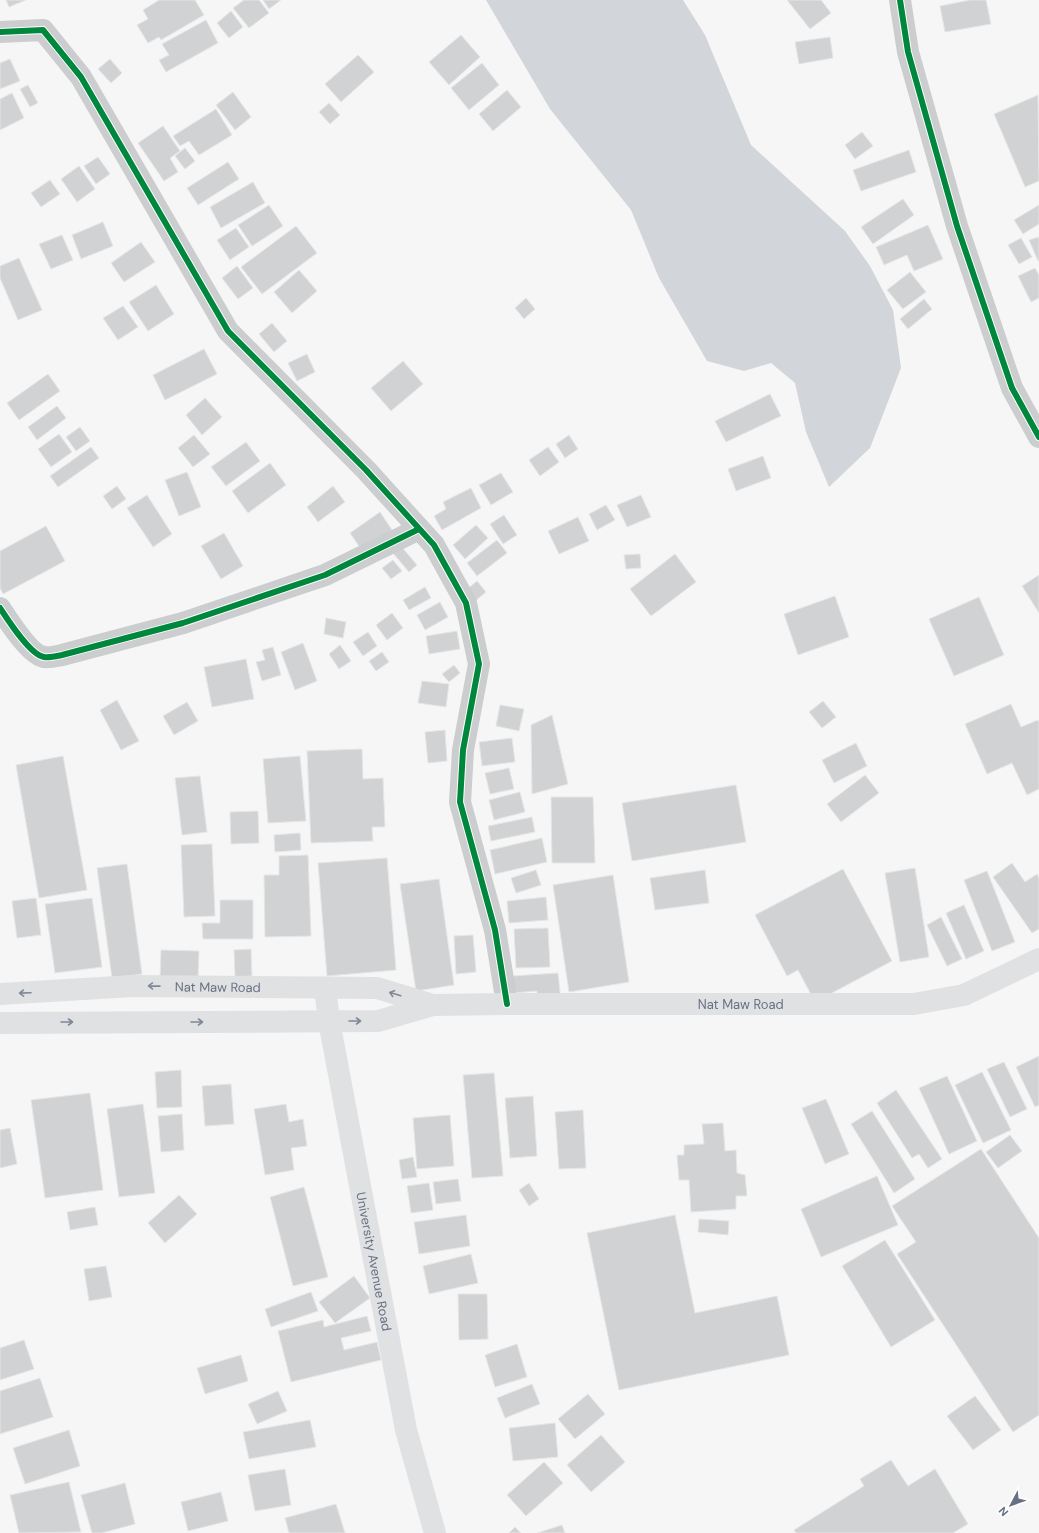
<svg xmlns="http://www.w3.org/2000/svg" width="1039" height="1533" font-family="'DM Sans',sans-serif">
	<rect width="100%" height="100%" fill="#f6f6f6"/>
	<path fill="#d2d5da" d="M486,0H683L705,35L751,145L845,231L870,266L893,310L901,368L870,448L829,487L806,432L795,383L771,363L744,371L707,361L659,278L631,210L550,109Z"/>
	<path fill="#d1d2d3" stroke="#e6e6e6" d="M6,0H26L9,7Z
		M159,0H195L204,15L161,40L159,37L148,43L137,25L148,19L143,10Z
		M244,0H259L269,13L249,28L233,8Z
		M263,0H281L269,9Z
		M787,0H821L831,13L810,29Z
		M970,0H986L991,24L945,32L940,6Z
		M231,11L243,27L229,38L217,23Z
		M206,20L218,43L166,72L159,60L169,55L162,44Z
		M461,35L480,57L449,85L429,62Z
		M830,37L833,58L799,64L795,42Z
		M358,55L374,72L341,102L325,84Z
		M10,59L20,81L0,89V63Z
		M110,59L122,73L111,83L98,69Z
		M482,63L499,85L469,110L451,88Z
		M28,85L38,103L30,107L20,89Z
		M507,90L521,107L493,131L479,114Z
		M233,92L251,117L235,130L216,105Z
		M12,93L24,118L0,130V99Z
		M1038,95L1039,181L1025,187L994,114Z
		M329,103L340,115L330,124L319,112Z
		M216,109L232,135L199,155L189,141L180,146L173,136Z
		M163,126L180,151L170,158L178,172L164,181L138,143Z
		M862,132L873,146L855,159L845,145Z
		M185,148L195,161L185,169L175,156Z
		M909,150L916,172L861,191L853,170Z
		M98,157L110,174L96,184L84,166Z
		M228,162L239,179L198,205L187,188Z
		M79,166L95,189L77,202L61,179Z
		M50,180L60,194L41,207L31,193Z
		M253,182L265,203L221,228L210,207Z
		M903,199L914,215L873,244L861,227Z
		M269,205L283,226L252,246L238,225Z
		M1039,205V224L1023,234L1014,220Z
		M103,222L113,246L81,259L72,235Z
		M928,225L943,259L914,271L907,255L884,265L876,247Z
		M296,226L317,253L262,294L241,267Z
		M236,228L249,247L230,260L217,240Z
		M62,235L73,260L51,269L39,244Z
		M1039,237V261H1038L1029,240Z
		M1021,238L1032,257L1019,264L1008,245Z
		M141,242L155,262L124,282L111,263Z
		M19,258L42,310L18,320L0,278V266Z
		M237,266L253,288L238,299L222,278Z
		M1035,268L1039,275V298L1031,302L1018,276Z
		M299,270L317,291L292,313L274,292Z
		M910,272L926,292L903,309L887,290Z
		M156,285L174,314L148,331L129,302Z
		M526,298L535,309L524,319L515,308Z
		M924,299L932,309L908,329L900,319Z
		M123,306L138,327L118,340L103,318Z
		M272,323L287,341L274,352L259,334Z
		M204,349L217,374L165,400L153,375Z
		M307,354L315,372L297,381L288,363Z
		M403,361L423,384L391,411L371,388Z
		M48,374L60,391L19,420L7,403Z
		M770,394L781,416L726,442L715,421Z
		M205,398L222,417L202,435L186,415Z
		M57,406L66,418L37,440L28,427Z
		M80,427L90,441L76,451L66,437Z
		M59,434L72,452L51,467L38,449Z
		M194,435L210,454L193,467L178,448Z
		M569,435L578,449L565,458L556,444Z
		M246,442L260,461L226,486L211,467Z
		M91,447L99,458L58,487L50,476Z
		M548,447L559,462L540,476L529,460Z
		M763,456L771,478L736,491L728,469Z
		M270,463L286,485L248,513L232,491Z
		M187,472L201,507L179,516L165,480Z
		M501,473L513,492L491,505L479,485Z
		M117,486L126,499L112,509L103,496Z
		M333,486L345,502L318,522L307,507Z
		M471,488L481,508L442,530L434,516L446,509L443,502Z
		M147,495L172,534L153,547L127,508Z
		M641,495L651,517L627,527L617,505Z
		M606,505L615,520L597,530L589,514Z
		M380,512L392,530L363,552L350,533Z
		M504,515L517,535L503,544L490,524Z
		M578,517L589,541L559,554L548,531Z
		M476,525L488,538L465,559L453,545Z
		M46,526L65,561L3,594L0,588V551Z
		M224,533L243,566L221,579L201,546Z
		M497,540L507,553L477,576L467,563Z
		M401,546L417,565L409,572L392,552Z
		M640,554L641,568L626,569L624,555Z
		M675,554L696,582L651,616L630,589Z
		M393,560L402,571L391,579L382,568Z
		M1039,575V613L1022,586Z
		M477,581L486,592L474,602L465,591Z
		M425,587L431,598L409,610L403,600Z
		M835,596L849,637L798,655L784,614Z
		M979,597L1004,655L954,676L929,619Z
		M440,602L448,617L425,630L417,615Z
		M392,613L403,628L387,640L376,625Z
		M326,618L346,622L343,638L324,634Z
		M457,631L460,649L429,654L426,636Z
		M368,632L377,646L363,656L353,642Z
		M303,643L317,681L295,690L281,652Z
		M340,645L351,661L339,669L329,654Z
		M273,647L281,675L262,681L256,662L265,660L262,650Z
		M382,652L389,662L376,671L369,661Z
		M246,659L254,699L212,707L204,667Z
		M454,665L460,673L449,682L442,674Z
		M422,681L449,684L446,707L418,703Z
		M117,700L139,741L121,750L100,710Z
		M823,701L836,717L822,728L809,712Z
		M187,702L198,721L174,735L163,716Z
		M1011,704L1021,727L1038,720L1039,722V789L1027,795L1012,763L987,774L965,724Z
		M500,705L524,709L519,731L496,726Z
		M552,715L568,784L532,794L531,725Z
		M445,730L447,761L428,763L425,732Z
		M512,738L515,762L482,766L479,742Z
		M856,743L867,766L834,783L822,760Z
		M362,749L363,779L383,778L385,827H372L373,841L311,843L307,751Z
		M63,756L87,890L39,898L16,765Z
		M300,756L306,821L268,823L263,759Z
		M509,768L514,789L490,794L485,773Z
		M865,775L879,793L841,822L827,804Z
		M200,776L207,832L182,835L175,778Z
		M736,785L746,842L632,861L622,803Z
		M520,792L525,812L494,820L489,800Z
		M551,797H593L595,863H552Z
		M258,811L259,843L231,844L230,812Z
		M532,817L535,832L491,841L488,826Z
		M300,833L301,850L275,852L274,835Z
		M542,838L547,862L495,874L490,850Z
		M212,844L215,916L184,917L181,845Z
		M308,855L311,936L265,937L264,875H279V856Z
		M387,858L396,970L327,976L318,863Z
		M1012,863L1025,882L1037,874L1039,878V929L1032,933L993,877Z
		M127,864L142,974L112,978L97,868Z
		M915,868L929,957L900,962L885,873Z
		M843,869L892,961L815,1002L798,970L787,976L755,915Z
		M536,870L541,885L516,893L511,878Z
		M705,870L709,903L655,910L650,878Z
		M987,871L1015,942L992,951L964,880Z
		M613,875L629,982L569,992L553,885Z
		M439,879L454,985L416,991L400,884Z
		M546,897L548,920L509,923L507,901Z
		M36,898L41,935L17,938L12,901Z
		M92,898L102,967L55,973L45,904Z
		M220,900H253V939H203L202,923H220Z
		M964,905L984,951L966,959L946,913Z
		M941,917L962,959L947,966L927,925Z
		M548,928L550,967L516,968L514,929Z
		M473,935L476,972L456,974L454,936Z
		M251,949L252,976L235,977L234,950Z
		M161,950L199,951L198,980L160,979Z
		M558,973L561,1002L537,1004V991L513,993L512,976Z
		M1039,1056V1105L1035,1107L1016,1067Z
		M1004,1062L1027,1109L1010,1117L987,1069Z
		M181,1070L182,1107L157,1108L155,1072Z
		M982,1072L1011,1130L983,1143L955,1085Z
		M494,1073L503,1176L472,1178L463,1075Z
		M947,1076L977,1141L949,1154L919,1088Z
		M231,1084L234,1124L205,1126L202,1086Z
		M896,1090L942,1159L928,1168L919,1154L912,1158L877,1103Z
		M90,1093L103,1190L45,1198L31,1100Z
		M533,1096L537,1156L510,1158L505,1098Z
		M826,1099L849,1154L825,1164L802,1108Z
		M143,1104L155,1193L119,1197L107,1109Z
		M286,1104L289,1122L303,1119L307,1146L291,1148L294,1170L265,1175L254,1109Z
		M583,1110L586,1168L559,1169L555,1112Z
		M872,1111L915,1179L894,1193L851,1124Z
		M182,1114L184,1150L161,1152L158,1116Z
		M450,1115L454,1166L417,1169L413,1118Z
		M723,1123L725,1151L736,1150L737,1173L745,1175L747,1196H736V1209L691,1212L689,1180H679L677,1155H684V1145L704,1144L702,1124Z
		M10,1128L17,1164L0,1168V1130Z
		M1010,1135L1022,1151L998,1168L986,1152Z
		M981,1149L1039,1238V1415L1013,1432L897,1254L916,1242L892,1206Z
		M413,1157L417,1177L402,1179L399,1160Z
		M877,1176L898,1225L821,1257L801,1209Z
		M458,1179L461,1201L436,1204L433,1182Z
		M429,1183L433,1210L411,1213L407,1186Z
		M529,1183L539,1199L529,1206L519,1190Z
		M304,1187L328,1277L293,1286L270,1197Z
		M179,1195L197,1214L165,1243L148,1223Z
		M95,1207L98,1225L70,1230L67,1212Z
		M466,1215L470,1246L419,1254L414,1222Z
		M675,1215L695,1313L777,1296L789,1355L619,1390L587,1233Z
		M699,1219L729,1221L728,1235L698,1232Z
		M885,1240L935,1320L891,1347L842,1266Z
		M471,1254L478,1283L429,1294L423,1266Z
		M106,1266L112,1297L89,1301L84,1269Z
		M354,1276L370,1298L335,1323L319,1302Z
		M311,1292L318,1311L271,1327L265,1309Z
		M458,1294H487L488,1339L459,1340Z
		M367,1316L371,1331L341,1338L344,1350L377,1342L381,1360L291,1382L278,1331L323,1320L324,1327Z
		M24,1340L34,1369L0,1380V1348Z
		M517,1344L527,1377L495,1387L485,1355Z
		M241,1355L248,1381L205,1394L197,1368Z
		M40,1378L53,1417L0,1434V1391Z
		M532,1384L540,1404L505,1418L497,1398Z
		M278,1391L287,1411L257,1424L248,1404Z
		M588,1394L605,1414L575,1439L558,1419Z
		M975,1396L1001,1430L973,1450L947,1416Z
		M310,1420L316,1447L249,1459L243,1432Z
		M555,1423L558,1457L513,1461L509,1428Z
		M69,1430L80,1466L25,1484L13,1448Z
		M601,1435L625,1462L591,1492L567,1465Z
		M891,1460L908,1486L935,1469L968,1524L953,1533H796L794,1530L864,1486L860,1479Z
		M544,1462L563,1483L526,1516L507,1495Z
		M285,1469L291,1505L255,1511L248,1475Z
		M69,1482L81,1532L19,1533L10,1495Z
		M125,1483L135,1524L102,1533H92L81,1495Z
		M221,1492L228,1521L188,1531L181,1502Z
		M336,1504L345,1533H289L285,1518Z
		M562,1525L565,1533H537Z
		M515,1527L521,1533H509Z"/>
	<g fill="none" stroke-linecap="round" stroke-linejoin="round">
		<path stroke="#cccdcf" stroke-width="22" d="M900,0L908,52L957,226L1012,388L1039,437
			M0,32L43,30L81,77L228,331L366,470L434,545L466,603L479,664L463,750L460,802L495,930L507,1004
			M0,608C8,620 30,655 44,657C49,658 57,656 62,655L183,623L325,575L419,529"/>
		<path stroke="#e0e1e2" stroke-width="22" id="s1" d="M325,988L329,1021L406,1430L435,1533"/>
		<g stroke="#e0e1e2" stroke-width="22">
			<path id="s2" d="M0,994L133,986L377,988L433,1005"/>
			<path id="s3" d="M0,1023L378,1021L433,1005L507,1004H914L964,995L1039,959"/>
		</g>
		<g stroke="#fff" stroke-width="8">
			<path id="cycleway" d="M900,0L908,52L957,226L1012,388L1039,437
				M0,32L43,30L81,77L228,331L366,470L434,545L466,603L479,664L463,750L460,802L495,930L507,1004
				M0,608C8,620 30,655 44,657C49,658 57,656 62,655L183,623L325,575L419,529"/>
		</g>
		<use href="#cycleway" stroke="#00873e" stroke-width="6"/>
	</g>
	<defs><path id="oneway-shaft" d="M-6 0H5M1.5-3L5.5 0L1.5 3" fill="none" stroke-width="1.6" stroke-linecap="round" stroke-linejoin="round"/></defs>
	<g stroke="#808797">
		<use href="#oneway-shaft" transform="translate(154 986) rotate(-179)"/>
		<use href="#oneway-shaft" transform="translate(25 993) rotate(178)"/>
		<use href="#oneway-shaft" transform="translate(395 994) rotate(-163)"/>
		<use href="#oneway-shaft" transform="translate(355 1021)"/>
		<use href="#oneway-shaft" transform="translate(67 1022)"/>
		<use href="#oneway-shaft" transform="translate(197 1022)"/>
	</g>
	<g text-anchor="middle" stroke-width="4" stroke-linejoin="round" paint-order="stroke">
		<g font-size="13" fill="#687184" stroke="#fff">
			<text dy="5" stroke="none"><textPath href="#s2" startOffset="218">Nat Maw Road</textPath></text>
			<text dy="5" stroke="none"><textPath href="#s3" startOffset="743">Nat Maw Road</textPath></text>
			<text dy="5" stroke="none"><textPath href="#s1" startOffset="278">University Avenue Road</textPath></text>
		</g>
	</g>
	<g transform="translate(1011 1505) rotate(229)" stroke="#ffffff" stroke-width="3" paint-order="stroke">
	<path d="M0-3L7 15L0 10L-7 15Z" fill="#687184"/>
	<text y="-6" font-size="11" font-weight="bold" text-anchor="middle" fill="#687184">N</text>
	</g>
</svg>
